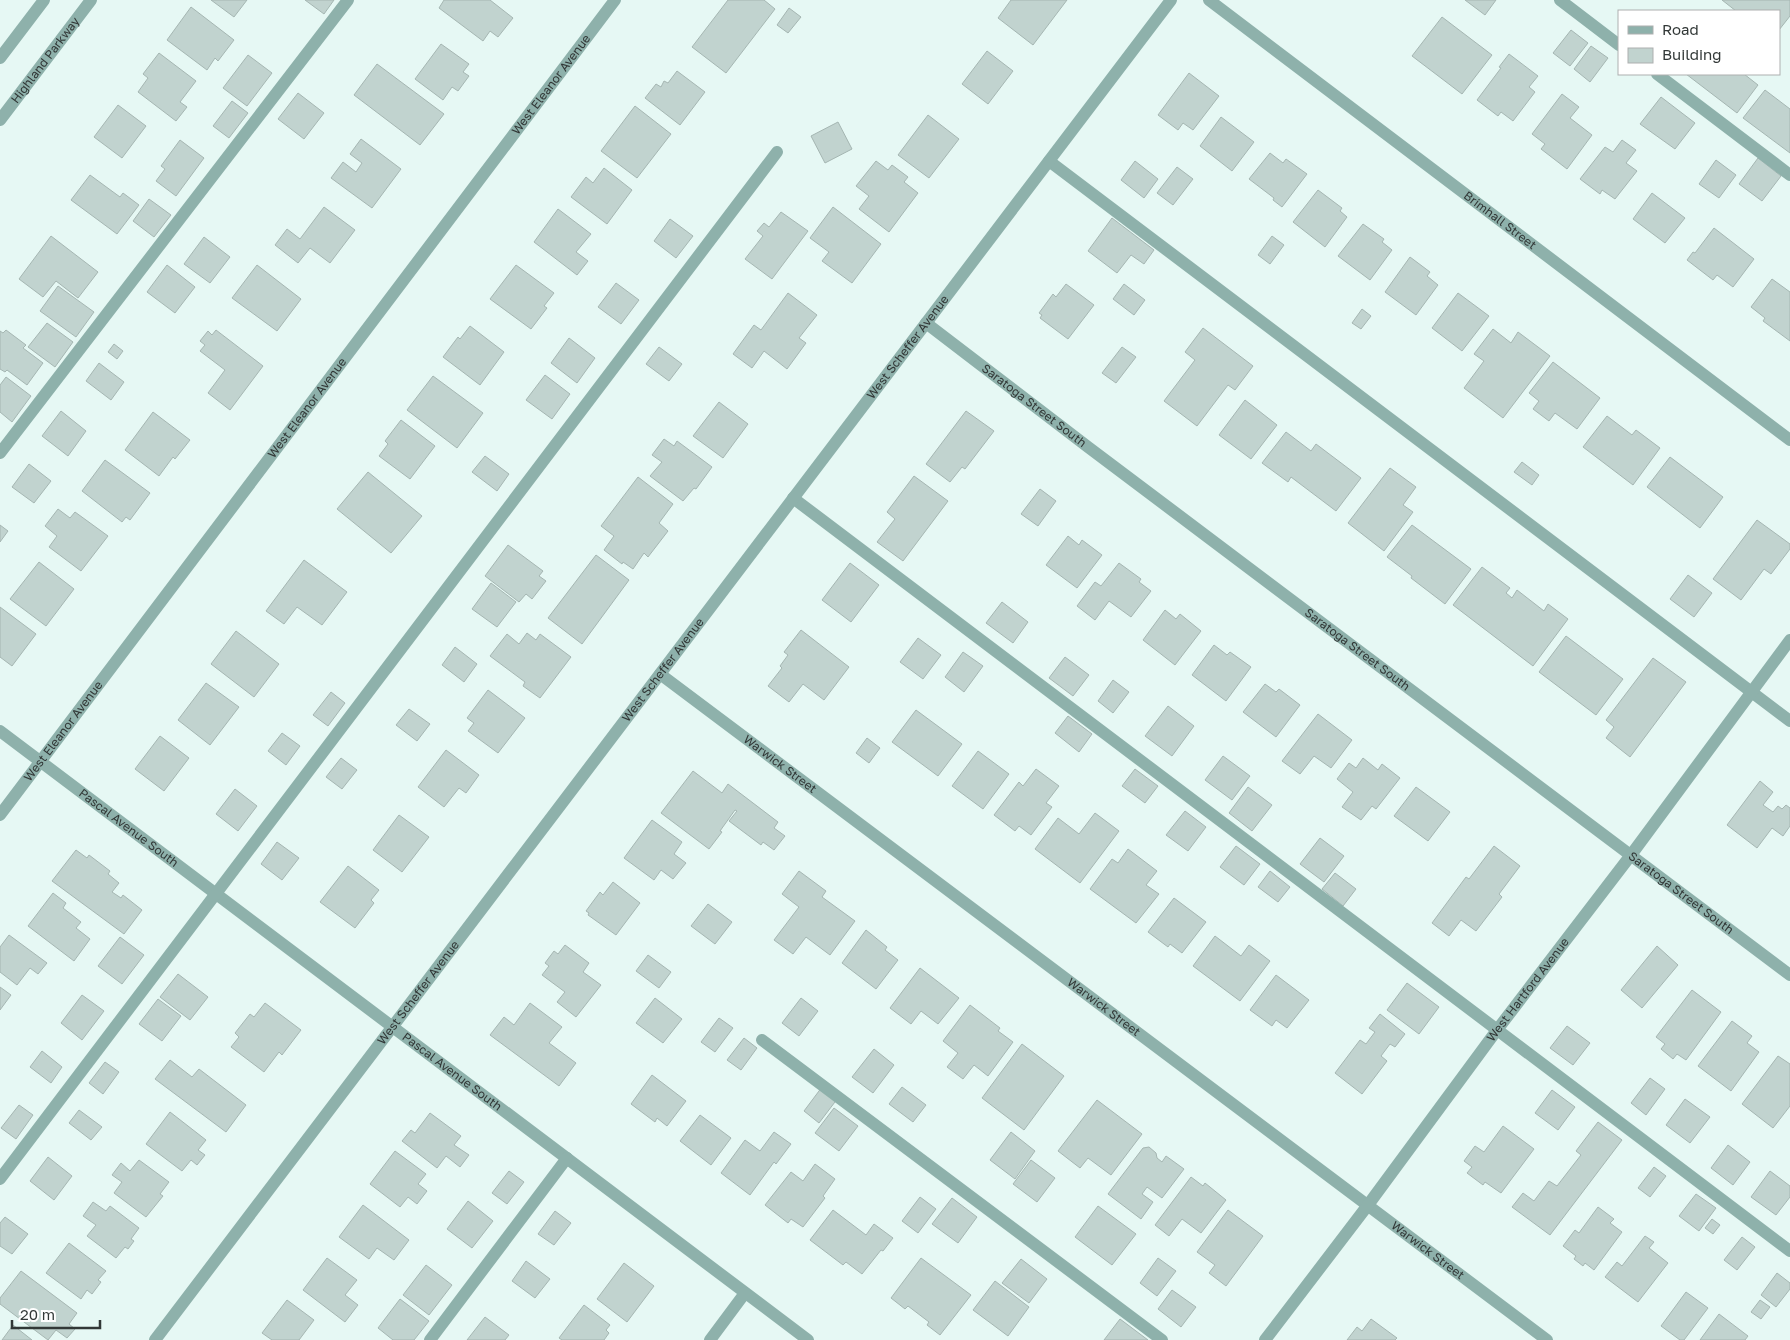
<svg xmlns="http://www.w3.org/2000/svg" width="1790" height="1340" font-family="'Golos Text',sans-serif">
	<rect width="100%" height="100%" fill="#e6f8f4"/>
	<path fill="#c1d3cf" stroke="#a5b6b2" d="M211,0H247L234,17Z
		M305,0H334L324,14Z
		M444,0H490L513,18L498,37L490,31L483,41L439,8Z
		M728,0H764L775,9L726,73L692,47Z
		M1011,0H1067L1033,45L998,18Z
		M1465,0H1496L1485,15Z
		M1722,0H1790V16L1779,30V11H1736Z
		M191,7L234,40L218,61L215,58L207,70L167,40Z
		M789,8L801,17L788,33L777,25Z
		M1442,17L1492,55L1462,94L1412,56Z
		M1571,30L1588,43L1570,66L1553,53Z
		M441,44L469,64L463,72L469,76L458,91L452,87L443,100L415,79Z
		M1591,46L1608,58L1590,82L1574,69Z
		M987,51L1013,71L988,104L962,84Z
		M159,53L196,81L180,102L187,107L176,121L138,92L148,78L143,74Z
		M1509,54L1538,76L1529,87L1535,92L1513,121L1501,112L1498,116L1477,100L1501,68L1499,67Z
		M248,55L272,73L247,106L223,88Z
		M377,64L444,114L420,145L354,95Z
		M677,71L705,92L680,125L645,98L656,84L661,87L664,81L668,83Z
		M1189,73L1219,96L1193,130L1183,123L1178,130L1158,115Z
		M1686,74H1744L1758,85L1737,113Z
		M1765,90L1790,109V153L1743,118Z
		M298,93L324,113L304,139L278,119Z
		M1562,94L1579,107L1570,118L1592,135L1567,169L1541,149L1545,144L1532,134Z
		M1661,97L1695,123L1675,149L1640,124Z
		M232,101L248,113L229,138L213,126Z
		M118,105L146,126L122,158L94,137Z
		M635,106L671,134L637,178L601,151Z
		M928,115L959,139L929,178L898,155Z
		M1221,117L1254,142L1232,171L1200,146Z
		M838,122L852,149L825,163L811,136Z
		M361,139L401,169L372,208L331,178L343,162L356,172L362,163L350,154Z
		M180,140L204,158L176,196L156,181L165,169L161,166Z
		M1622,140L1636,150L1626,163L1637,171L1615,199L1602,190L1600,194L1580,179L1605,147L1613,152Z
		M1270,153L1283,163L1286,159L1307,174L1282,207L1273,200L1274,198L1249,179Z
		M1758,158L1781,176L1762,201L1739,184Z
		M1716,160L1736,175L1719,198L1699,184Z
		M876,161L888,170L892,165L908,177L904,182L918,193L889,232L859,209L869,196L856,186Z
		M1135,161L1158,179L1144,198L1121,180Z
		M1177,167L1193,179L1173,205L1157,193Z
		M604,168L632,190L607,224L571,197L586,177L593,183Z
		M90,175L120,197L123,193L139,205L117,234L71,200Z
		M1318,190L1342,208L1340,211L1347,217L1325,247L1293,222Z
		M1652,193L1685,218L1665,243L1633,219Z
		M149,199L171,215L154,237L133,221Z
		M324,207L355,230L330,263L310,248L298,263L275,245L287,229L300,239Z
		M833,207L881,244L852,283L822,261L829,252L810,238Z
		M558,209L591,234L576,252L588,261L577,275L534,242Z
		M781,212L808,231L772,279L745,259L763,236L757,231L764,223L769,227Z
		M1112,218L1154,250L1144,264L1131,255L1117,273L1088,251Z
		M670,219L693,236L676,258L654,241Z
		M1363,224L1384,239L1382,242L1392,250L1370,280L1338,256Z
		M1714,228L1754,259L1733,287L1717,275L1713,280L1687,260L1693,252L1695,253Z
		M51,236L98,272L78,298L56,281L43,297L19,279Z
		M1272,236L1284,245L1270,264L1258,255Z
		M204,237L230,257L210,283L184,264Z
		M1410,257L1430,272L1427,276L1438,285L1416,315L1385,292Z
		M167,265L195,287L175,313L147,292Z
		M257,265L301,299L277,331L232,298Z
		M516,265L554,293L544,306L547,308L531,329L490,299Z
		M1772,279L1790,292V341L1763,321L1765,318L1751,307Z
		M616,283L639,300L621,324L598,307Z
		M1066,284L1094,305L1068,339L1040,318L1042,315L1039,313L1053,294L1056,297Z
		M1124,284L1145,300L1134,315L1113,299Z
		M58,286L94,312L76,337L40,311Z
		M788,293L817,315L799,338L806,343L787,369L764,351L752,368L733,354L754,325L761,330Z
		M1458,293L1489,316L1462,351L1432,328Z
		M1362,309L1371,316L1361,329L1352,323Z
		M47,323L73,342L55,367L28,347Z
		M470,326L504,352L480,385L443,357L458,337L460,339Z
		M1203,328L1253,366L1235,390L1228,385L1197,426L1164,401L1195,360L1185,352Z
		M1493,329L1511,343L1518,332L1550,356L1503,418L1464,388L1484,361L1474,354Z
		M6,330L26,345L23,348L43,363L27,385L7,370L5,372L0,369V331L3,333Z
		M216,330L263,366L230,410L208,393L225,370L200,351L205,345L200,341L208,331L212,335Z
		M569,338L595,358L577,383L551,363Z
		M114,344L123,351L117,359L108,352Z
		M659,347L682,364L669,381L646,364Z
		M1122,347L1136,357L1116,383L1102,373Z
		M1553,362L1600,398L1577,429L1555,413L1549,421L1533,409L1539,401L1529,393Z
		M99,363L124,382L111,400L86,381Z
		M545,375L570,394L552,419L526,400Z
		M433,376L483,413L457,448L407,410Z
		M6,377L31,396L12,422L0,412V385Z
		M1245,400L1277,425L1251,459L1219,435Z
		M719,402L748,424L723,458L693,436Z
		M61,411L86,431L68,456L42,436Z
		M966,411L994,431L965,469L962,467L950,482L926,464Z
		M153,412L190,440L175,459L173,457L159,476L125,450Z
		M1607,416L1632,435L1636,430L1660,448L1633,485L1583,447Z
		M401,420L435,446L410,479L379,456L388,444L385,441Z
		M1286,432L1311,451L1316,444L1361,478L1336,511L1291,477L1288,482L1262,463Z
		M664,439L674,446L677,441L712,467L696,489L694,488L683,501L650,476L662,462L652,455Z
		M485,456L509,474L497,491L472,472Z
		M1670,457L1723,497L1700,528L1647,487Z
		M105,460L150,493L130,520L126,517L122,522L82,491Z
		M1522,462L1539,475L1532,485L1514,472Z
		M29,464L51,481L34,503L12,487Z
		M1390,468L1416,487L1403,505L1413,512L1384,551L1348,523Z
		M368,472L422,516L391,553L337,509Z
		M914,476L948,501L903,561L877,542L895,519L887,512Z
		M638,477L673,504L659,523L668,531L648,557L644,553L633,569L623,562L622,564L604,550L614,536L601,526Z
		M1040,489L1056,501L1038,526L1021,514Z
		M58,509L70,518L75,512L108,536L81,571L49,547L57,536L45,526Z
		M1757,520L1790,544V549L1771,574L1764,569L1741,600L1713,579Z
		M0,525L8,531L0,542Z
		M1412,525L1471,569L1445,604L1411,578L1412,576L1387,557Z
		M1068,536L1079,545L1082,540L1102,555L1077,588L1046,565Z
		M508,545L543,571L539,576L546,581L532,599L526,594L519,602L485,576Z
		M596,555L629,580L582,644L548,618Z
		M304,560L347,592L322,625L297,607L284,624L266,611Z
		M39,562L74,589L46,626L10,599Z
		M850,563L879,585L851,622L822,600Z
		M1119,563L1141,579L1139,582L1151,591L1131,617L1109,601L1095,620L1077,606L1095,582L1101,586Z
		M1482,567L1510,588L1506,593L1512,598L1517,590L1544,611L1548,604L1568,619L1533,666L1453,605Z
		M1688,575L1712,593L1694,617L1670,599Z
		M491,583L516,602L497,627L472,609Z
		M1002,602L1028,622L1013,643L986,623Z
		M0,607L36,634L12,666L0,657Z
		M1165,610L1176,619L1180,614L1201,631L1175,665L1143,640Z
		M801,630L849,667L824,700L803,684L789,702L768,686L782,668L780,666L788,655L784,652Z
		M236,631L279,664L254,697L211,664Z
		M527,633L536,640L540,634L571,657L540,698L523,686L525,682L490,656L507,634L519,644Z
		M1566,636L1623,679L1596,715L1539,672Z
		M918,638L941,655L923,679L900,662Z
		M1214,645L1227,655L1230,652L1251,667L1226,701L1192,675Z
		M455,647L477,664L464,682L442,665Z
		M963,652L983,666L964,692L945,677Z
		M1065,657L1089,675L1073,696L1049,678Z
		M1653,658L1686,682L1630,757L1606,738L1614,727L1606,720Z
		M1113,680L1129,692L1113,713L1098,701Z
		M206,683L239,707L210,745L178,720Z
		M1265,684L1276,692L1279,689L1300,705L1276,737L1243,712Z
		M488,690L525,718L498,753L468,731L474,723L467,718Z
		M331,692L345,703L328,726L313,715Z
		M1168,706L1194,726L1172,756L1145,736Z
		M409,709L430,724L417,741L396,725Z
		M916,710L962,744L938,776L892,742Z
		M1318,714L1352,740L1331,768L1314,756L1300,774L1282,761Z
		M1068,716L1092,734L1079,752L1055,733Z
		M282,733L300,746L286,765L268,751Z
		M160,736L189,758L164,791L135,769Z
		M867,738L880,748L869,763L856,753Z
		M446,750L479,775L466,793L459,788L444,807L418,787Z
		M978,751L1009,774L983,809L952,786Z
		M1223,756L1250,776L1232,800L1205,780Z
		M341,758L357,770L342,789L326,777Z
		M1363,758L1378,770L1382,764L1400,778L1376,809L1372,806L1361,820L1342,807L1353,792L1337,779L1349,763L1356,768Z
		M1036,769L1059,786L1046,803L1052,807L1031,835L1019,826L1015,831L994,815L1019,782L1023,786Z
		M1135,769L1158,786L1145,803L1122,786Z
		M693,771L722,793L728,784L778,822L774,828L785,836L774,850L763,842L761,845L729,821L737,811L735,810L720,831L722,832L709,849L661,813Z
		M1760,781L1773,792L1763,805L1773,812L1778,806L1782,809L1786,805L1790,808V826L1783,836L1772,828L1757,848L1727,825Z
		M1248,787L1272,805L1252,831L1229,813Z
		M1416,787L1450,812L1428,841L1394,816Z
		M235,789L257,806L238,831L216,814Z
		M1185,811L1206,827L1188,851L1166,835Z
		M1095,813L1119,831L1080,883L1035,849L1058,818L1079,834Z
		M399,815L429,837L402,872L373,850Z
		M652,820L682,842L674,854L686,863L673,879L661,870L654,880L624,858Z
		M1320,838L1344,856L1324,882L1300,864Z
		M277,842L299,858L282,880L261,864Z
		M1236,846L1260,864L1244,885L1220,867Z
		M1494,846L1520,866L1499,894L1502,897L1476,931L1461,920L1449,936L1432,923L1466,877L1469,879Z
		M1128,849L1157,871L1146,885L1159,894L1136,923L1090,889L1112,859L1118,863Z
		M76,850L87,858L89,855L110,871L108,874L119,883L112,892L121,898L123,895L142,910L124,934L52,881Z
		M348,866L379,890L371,900L374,903L355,928L320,902Z
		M799,871L826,891L822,897L855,921L830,955L806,937L793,954L774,940L799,907L782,894Z
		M1270,871L1290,887L1278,902L1258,887Z
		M1335,873L1356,889L1343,906L1322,889Z
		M613,882L640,903L616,935L588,915L589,913L586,911L600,892L603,895Z
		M53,893L66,903L63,908L81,922L76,928L90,939L74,961L28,926Z
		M1174,898L1206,922L1182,953L1170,944L1168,947L1148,932Z
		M708,904L732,922L715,944L691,926Z
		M866,930L887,947L885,950L898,960L876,989L842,963Z
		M9,935L47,963L38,974L30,968L17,985L0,972V947Z
		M1215,936L1241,956L1249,945L1270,961L1240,1001L1193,966Z
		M120,937L144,955L122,984L98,966Z
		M565,945L589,963L583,972L601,985L576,1017L557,1002L565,992L542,975L549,966L545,963L554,951L558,954Z
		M1657,946L1678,965L1642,1008L1621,990Z
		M648,955L671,972L659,988L636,971Z
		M920,968L959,998L938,1024L921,1011L911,1024L890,1008Z
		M178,974L208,997L190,1020L160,997Z
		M1276,975L1309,1000L1287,1028L1276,1020L1272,1026L1250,1010Z
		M1407,983L1439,1007L1419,1034L1387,1010Z
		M0,987L11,995L0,1010Z
		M1692,990L1721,1012L1686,1060L1677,1054L1673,1059L1661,1049L1665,1044L1656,1037Z
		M82,995L104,1011L82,1040L61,1023Z
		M655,998L682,1019L663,1043L636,1023Z
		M801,998L818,1011L799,1036L782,1023Z
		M158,999L181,1016L162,1041L139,1024Z
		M265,1003L301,1030L282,1055L279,1052L264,1072L231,1047L239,1037L235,1033L250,1014L254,1017Z
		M530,1003L562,1027L549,1043L576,1063L559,1086L490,1035L504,1017L514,1025Z
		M970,1005L1000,1028L998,1031L1013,1042L988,1076L974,1065L963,1079L947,1067L958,1053L943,1041Z
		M1380,1014L1405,1034L1395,1047L1390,1044L1381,1056L1387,1061L1362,1094L1335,1073L1360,1040L1366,1044L1375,1032L1369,1028Z
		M719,1018L733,1028L715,1052L701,1042Z
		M1732,1021L1752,1036L1747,1043L1759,1052L1731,1091L1698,1066Z
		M1567,1026L1590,1043L1573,1065L1550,1048Z
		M744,1038L757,1048L741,1070L727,1060Z
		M1022,1044L1064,1076L1024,1130L982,1098Z
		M874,1049L894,1065L873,1093L852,1077Z
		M42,1051L62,1067L51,1083L30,1067Z
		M1778,1056L1790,1064V1106L1773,1128L1742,1104Z
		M170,1060L192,1077L199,1069L246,1105L226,1132L155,1079Z
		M105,1062L119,1072L103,1094L89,1083Z
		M652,1075L686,1101L667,1126L657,1118L655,1122L631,1104Z
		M1650,1078L1665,1089L1646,1115L1631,1103Z
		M822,1087L838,1098L819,1123L804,1111Z
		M902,1087L926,1105L913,1122L889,1104Z
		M1552,1090L1575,1107L1558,1130L1535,1113Z
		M1685,1099L1710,1117L1690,1143L1666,1125Z
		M1097,1100L1142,1134L1111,1175L1088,1158L1080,1168L1058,1151Z
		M19,1105L33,1115L16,1139L1,1128Z
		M834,1108L858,1126L839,1151L815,1133Z
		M79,1110L102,1127L91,1140L69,1123Z
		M170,1112L206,1140L198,1150L205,1155L197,1165L191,1160L182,1171L146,1144Z
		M430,1113L461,1136L454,1145L469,1155L460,1167L446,1156L437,1168L402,1141L411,1130L415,1133Z
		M700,1115L731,1138L711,1165L680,1141Z
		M1598,1122L1622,1140L1550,1235L1512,1207L1523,1193L1534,1201L1549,1181L1557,1186L1581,1155L1576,1151Z
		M1503,1126L1534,1149L1501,1193L1485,1182L1483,1185L1467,1173L1472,1167L1464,1161L1475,1146L1484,1152Z
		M774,1132L791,1144L776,1164L774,1162L750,1195L721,1173L745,1140L760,1151Z
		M1011,1132L1035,1151L1015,1179L990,1160Z
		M1728,1145L1750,1162L1733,1185L1711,1168Z
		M1149,1147L1156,1153L1157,1158L1162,1162L1166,1156L1184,1169L1162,1198L1147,1187L1142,1194L1153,1202L1141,1219L1108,1194L1143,1148Z
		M395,1151L426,1174L418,1184L427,1191L417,1204L408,1197L400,1207L370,1184Z
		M48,1157L72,1176L54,1200L30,1181Z
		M139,1160L169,1182L160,1194L163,1196L146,1217L114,1193L122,1182L112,1175L121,1163L130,1171Z
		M1031,1160L1055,1178L1037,1202L1013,1184Z
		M815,1164L835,1179L823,1196L825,1198L803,1227L791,1219L788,1223L765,1205L791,1172L803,1181Z
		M1654,1167L1666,1176L1650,1197L1638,1188Z
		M509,1171L524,1182L507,1204L492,1193Z
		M1770,1171L1790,1186V1197L1776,1215L1751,1197Z
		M1191,1177L1203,1186L1205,1183L1226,1200L1201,1233L1182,1219L1169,1236L1155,1225Z
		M1696,1194L1716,1208L1699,1231L1679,1216Z
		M920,1197L936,1209L918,1233L902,1221Z
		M952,1198L977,1217L958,1243L932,1224Z
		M468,1201L493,1221L472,1248L447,1229Z
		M93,1202L106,1211L110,1206L139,1228L131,1239L134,1241L128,1249L125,1247L116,1258L87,1236L96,1225L83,1216Z
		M363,1205L409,1240L394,1260L377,1248L369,1259L339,1237Z
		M1098,1206L1136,1234L1112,1265L1075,1237Z
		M1598,1207L1614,1219L1610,1223L1622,1232L1594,1270L1585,1263L1583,1266L1574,1259L1576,1256L1563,1246L1575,1230L1579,1233Z
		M833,1210L866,1235L874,1224L893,1238L883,1251L881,1250L862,1274L846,1262L843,1265L810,1240Z
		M1228,1210L1263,1236L1226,1286L1209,1273L1215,1265L1197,1252Z
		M555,1211L571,1223L554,1245L538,1234Z
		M5,1217L28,1234L12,1254L0,1246V1223Z
		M1712,1219L1720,1225L1713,1234L1705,1228Z
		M1645,1236L1654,1242L1649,1248L1668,1263L1638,1302L1605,1277L1617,1262L1622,1266Z
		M1742,1237L1755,1247L1737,1270L1724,1260Z
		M69,1243L106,1271L98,1280L101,1282L92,1294L87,1290L81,1299L46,1273Z
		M327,1258L357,1280L345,1295L358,1305L345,1322L303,1290Z
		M921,1258L971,1295L940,1335L927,1325L929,1322L908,1306L905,1309L891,1298Z
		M1158,1258L1176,1271L1157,1296L1140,1283Z
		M1021,1259L1047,1279L1029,1303L1002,1283Z
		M526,1261L550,1279L535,1298L512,1281Z
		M624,1263L654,1286L627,1322L597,1299Z
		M426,1265L452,1285L429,1315L403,1295Z
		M21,1271L77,1313L69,1324L75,1329L67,1338L56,1330L48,1340L0,1304V1298Z
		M1777,1273L1790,1283V1289L1776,1307L1761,1295Z
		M995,1281L1029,1307L1008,1336L973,1310Z
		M1172,1290L1196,1307L1181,1327L1158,1309Z
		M1686,1292L1708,1308L1684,1340H1680L1661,1326Z
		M400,1299L429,1321L414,1340H393L378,1328Z
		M287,1300L314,1320L299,1340H272L262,1333Z
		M1760,1300L1770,1307L1761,1319L1751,1312Z
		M584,1305L610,1325L606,1330L609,1333L604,1340H562L559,1338Z
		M1719,1314L1748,1336L1745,1340H1700Z
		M485,1317L509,1335L505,1340H467Z
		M1120,1319L1148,1340H1104Z
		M1371,1319L1397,1338L1395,1340H1347L1357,1327L1362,1331Z
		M13,1325L32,1340H2Z"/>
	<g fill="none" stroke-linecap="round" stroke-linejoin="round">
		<g stroke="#8eb1ab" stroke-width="12">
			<path id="s1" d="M1209,0L1790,440"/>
			<path d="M1560,0L1619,45"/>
			<path d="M0,58L44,0"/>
			<path d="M1657,74L1790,175"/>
			<path id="s2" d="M0,120L91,0"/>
			<path d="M1049,161L1790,721"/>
			<path id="s3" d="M926,323L1088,447L1790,975"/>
			<path d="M0,453L348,0"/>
			<path d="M793,498L1790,1251"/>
			<path id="s4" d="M660,674L1547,1340"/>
			<path id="s5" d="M0,731L808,1340"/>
			<path id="s6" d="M0,815L615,0"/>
			<path d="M762,1040L1162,1340"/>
			<path d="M0,1179L777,152"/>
			<path id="s7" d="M155,1340L1171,0"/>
			<path d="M430,1340L567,1158"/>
			<path d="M710,1340L745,1293"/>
			<path id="s8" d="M1265,1340L1368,1205L1497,1030L1631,855L1790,640"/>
		</g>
	</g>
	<g text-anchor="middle" stroke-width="4" stroke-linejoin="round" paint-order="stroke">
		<g font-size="12" fill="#323837" stroke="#fff">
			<text dy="4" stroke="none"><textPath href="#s2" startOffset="75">Highland Parkway</textPath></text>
			<text dy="4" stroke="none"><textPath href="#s6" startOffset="915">West Eleanor Avenue</textPath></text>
			<text dy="4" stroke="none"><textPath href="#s1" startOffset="365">Brimhall Street</textPath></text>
			<text dy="4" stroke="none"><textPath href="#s7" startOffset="1246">West Scheffer Avenue</textPath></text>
			<text dy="4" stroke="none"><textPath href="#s3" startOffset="136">Saratoga Street South</textPath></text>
			<text dy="4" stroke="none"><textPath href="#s6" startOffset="510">West Eleanor Avenue</textPath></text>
			<text dy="4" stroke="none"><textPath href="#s3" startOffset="541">Saratoga Street South</textPath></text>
			<text dy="4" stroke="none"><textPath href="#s7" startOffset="841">West Scheffer Avenue</textPath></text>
			<text dy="4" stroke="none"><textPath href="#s6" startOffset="105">West Eleanor Avenue</textPath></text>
			<text dy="4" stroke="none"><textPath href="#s4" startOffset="150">Warwick Street</textPath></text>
			<text dy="4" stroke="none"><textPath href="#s5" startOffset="161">Pascal Avenue South</textPath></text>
			<text dy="4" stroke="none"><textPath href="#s3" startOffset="946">Saratoga Street South</textPath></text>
			<text dy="4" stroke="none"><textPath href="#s8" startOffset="438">West Hartford Avenue</textPath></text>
			<text dy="4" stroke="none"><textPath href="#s7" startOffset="436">West Scheffer Avenue</textPath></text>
			<text dy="4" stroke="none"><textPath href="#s4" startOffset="555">Warwick Street</textPath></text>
			<text dy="4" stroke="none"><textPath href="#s5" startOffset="566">Pascal Avenue South</textPath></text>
			<text dy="4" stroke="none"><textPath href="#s4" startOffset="960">Warwick Street</textPath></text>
		</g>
	</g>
	<rect x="1618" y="10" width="162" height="65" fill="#ffffff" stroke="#adafaf"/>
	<rect x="1628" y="26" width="25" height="8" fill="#8eb1ab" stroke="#adafaf"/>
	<text x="1662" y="35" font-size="15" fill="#323837">Road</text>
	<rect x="1628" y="48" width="25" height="15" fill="#c1d3cf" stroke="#adafaf"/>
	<text x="1662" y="60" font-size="15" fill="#323837">Building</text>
	<path d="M12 1320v8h88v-8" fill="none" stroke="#323837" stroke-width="2.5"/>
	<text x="20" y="1320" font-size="15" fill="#323837" stroke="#ffffff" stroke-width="4" paint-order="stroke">20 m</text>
</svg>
